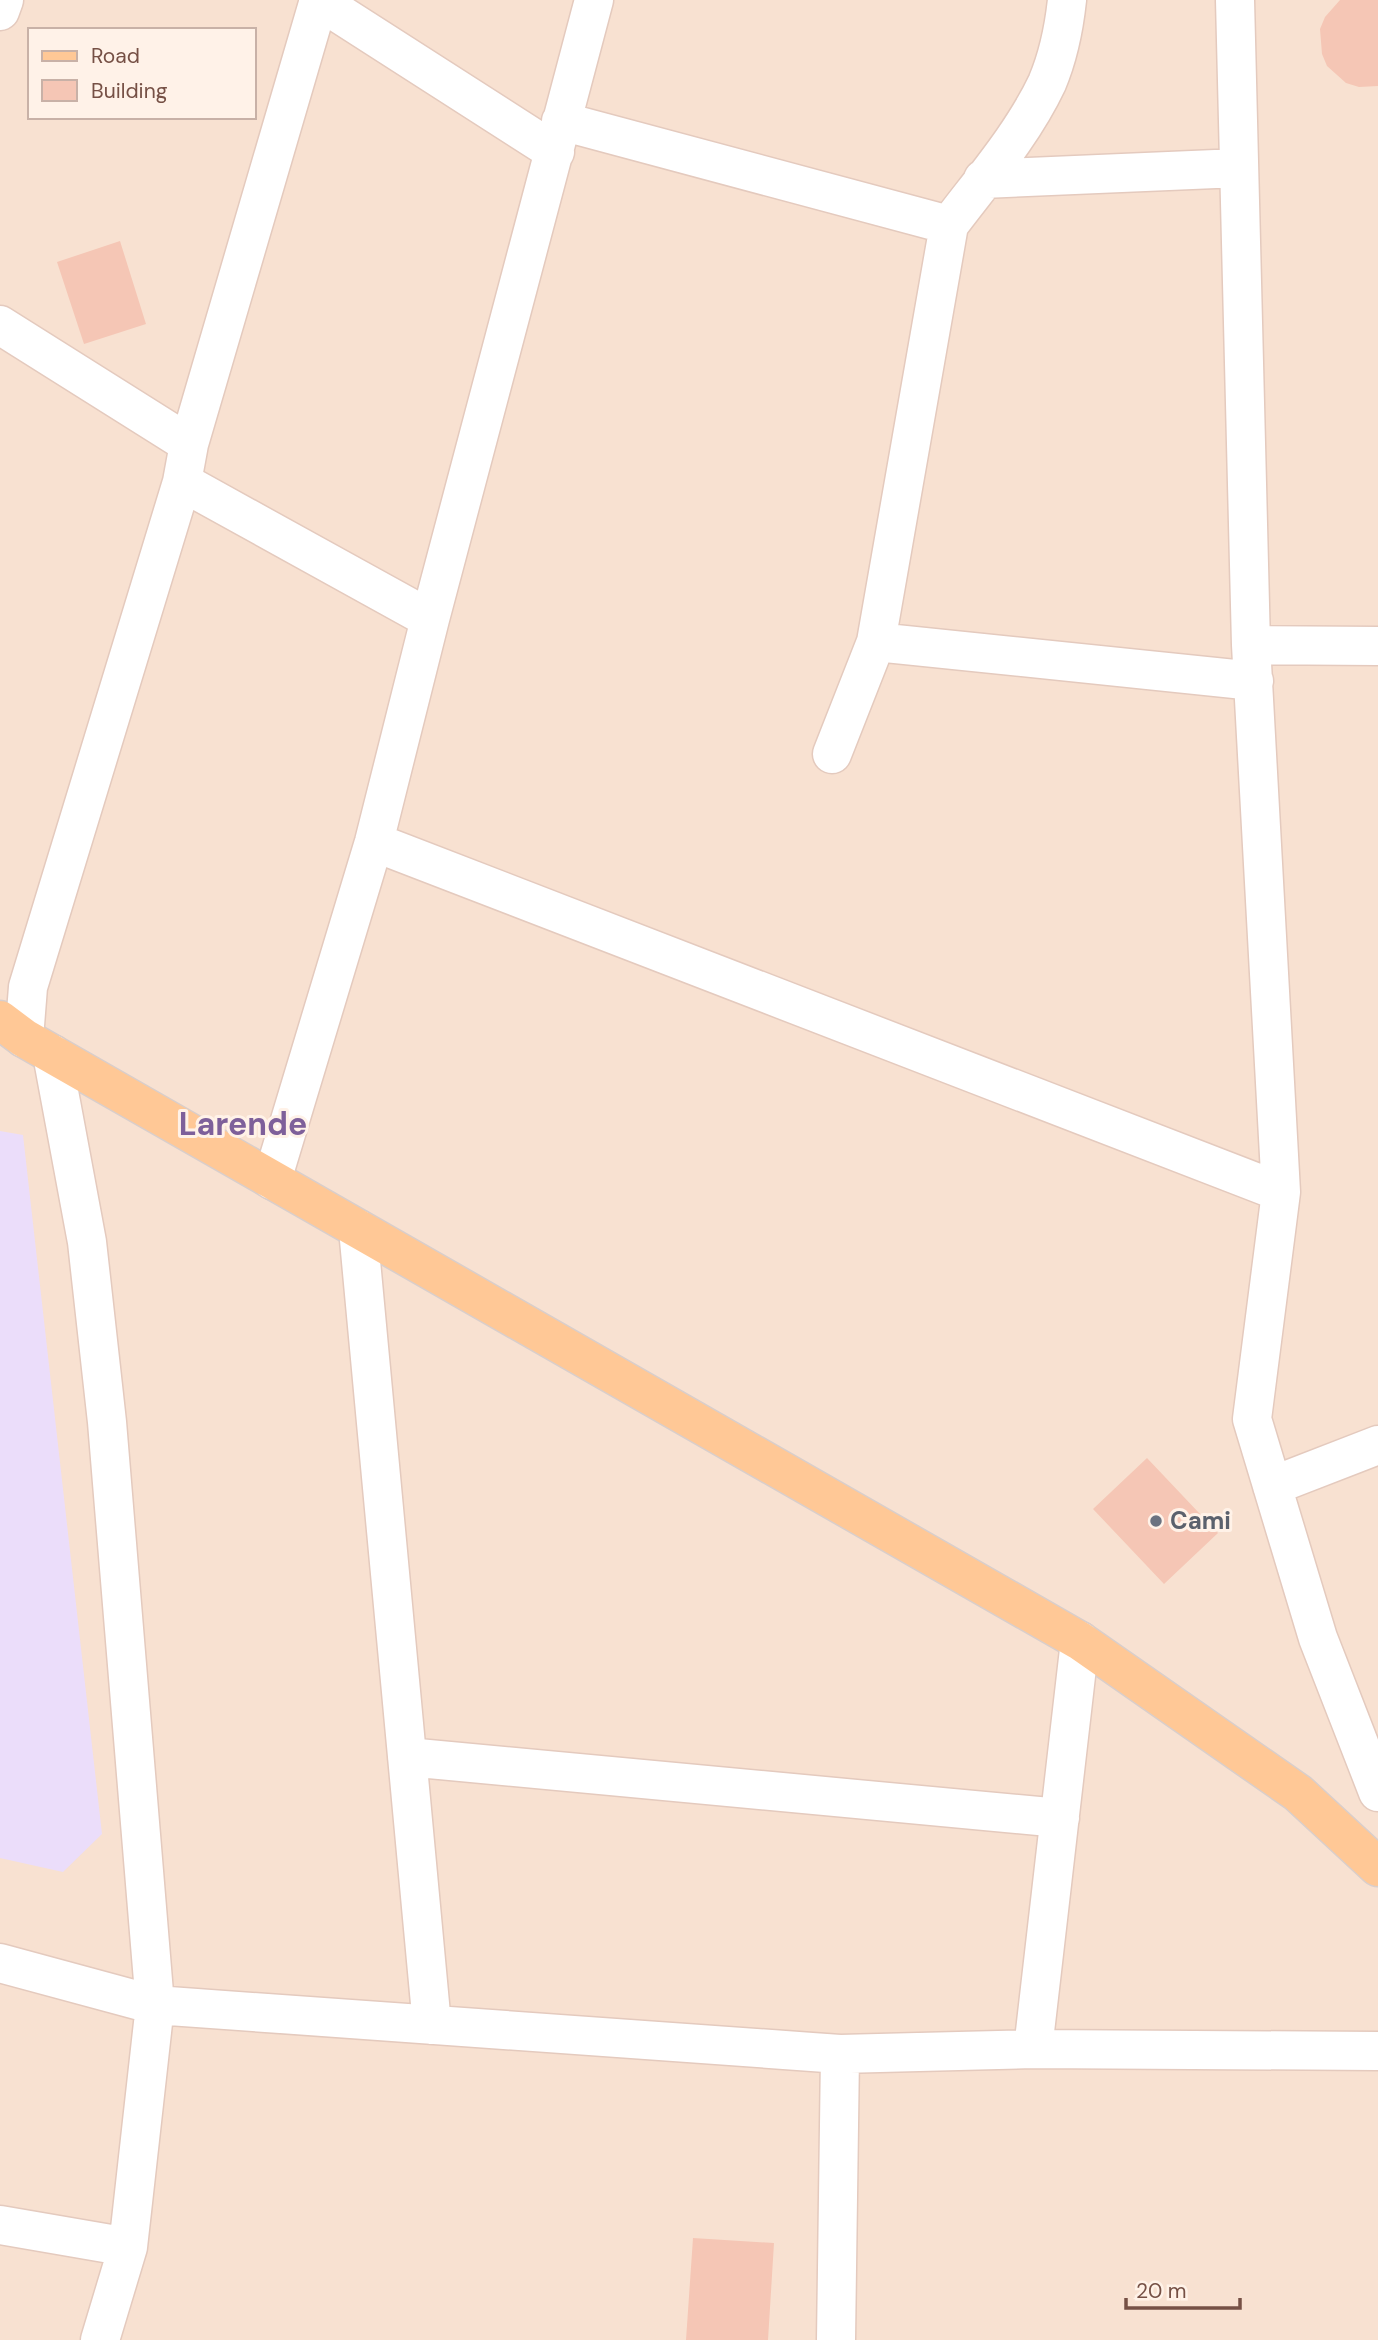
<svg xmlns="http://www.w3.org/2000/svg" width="1378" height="2340" font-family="'DM Sans',sans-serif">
	<rect width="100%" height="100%" fill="#feeee0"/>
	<path fill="#f8e1d1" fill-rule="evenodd" d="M0,0H1378V2340H0ZM30,30H254V117H30Z"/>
	<path fill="#ebddfa" d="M0,1131L23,1135L102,1834L63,1872L0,1858Z"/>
	<path fill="#f5c6b5" d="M1340,0H1378V86L1359,87L1346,83L1327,66L1322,54L1320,29L1325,17Z
		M120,241L146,324L84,344L57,262Z
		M1147,1458L1218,1533L1164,1584L1093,1509Z
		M693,2238L774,2243L768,2340H686Z"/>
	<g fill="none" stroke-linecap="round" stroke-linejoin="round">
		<g stroke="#e4cabe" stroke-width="41">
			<path id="minor" d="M318,0L555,152
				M1235,0L1251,645L1281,1192L1252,1419L1318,1638L1378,1792
				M0,11L4,0
				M561,121L949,225L876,642L1254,681
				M983,179L1239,168
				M949,225C983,180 1023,134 1047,83C1058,57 1064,28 1067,0
				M0,325L189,444
				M182,482L430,619
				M1251,645L1378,646
				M832,754L876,642
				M374,842L1281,1192
				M24,1038L28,987L182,482L189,444L319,0
				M52,1054L87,1242L107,1422L155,2005L128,2247L100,2340
				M272,1180L374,842L430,619L594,0
				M358,1229L432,2025
				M1272,1486L1378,1445
				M407,1757L1060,1818
				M0,1963L155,2005L840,2054L1033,2049L1378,2051
				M1033,2049L1080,1641
				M0,2225L128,2247
				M836,2340L840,2054"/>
		</g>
		<g stroke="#d9cecb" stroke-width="41">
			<path id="major" d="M0,1020L24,1038L52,1054L1080,1641L1298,1793L1378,1867"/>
		</g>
		<use href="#minor" stroke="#fff" stroke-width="38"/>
		<use href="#major" stroke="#ffc896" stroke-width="38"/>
	</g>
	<circle fill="#6b7280" stroke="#fff2e8" stroke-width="2.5" cx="1156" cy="1521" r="7"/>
	<g text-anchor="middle" stroke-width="6" stroke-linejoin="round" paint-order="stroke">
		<g font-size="24" font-weight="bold" fill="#5b616d" stroke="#fff2e8" text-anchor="start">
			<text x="1170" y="1529">Cami</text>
		</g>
		<g font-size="32" font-weight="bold" fill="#7e609a" stroke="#fff2e8">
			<text x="243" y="1135">Larende</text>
		</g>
	</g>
	<rect x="28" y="28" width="228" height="91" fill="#fff2e8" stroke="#c8b1a7" stroke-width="2"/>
	<rect x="42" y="51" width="35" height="10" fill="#ffc896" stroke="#c8b1a7" stroke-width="2"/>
	<text x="91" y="63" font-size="21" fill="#765045">Road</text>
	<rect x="42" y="80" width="35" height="21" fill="#f5c6b5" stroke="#c8b1a7" stroke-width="2"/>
	<text x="91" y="98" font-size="21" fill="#765045">Building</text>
	<path d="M1126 2298v10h114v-10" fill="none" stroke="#765045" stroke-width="3.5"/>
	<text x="1136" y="2298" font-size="21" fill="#765045" stroke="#fff2e8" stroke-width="5" paint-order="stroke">20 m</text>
</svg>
